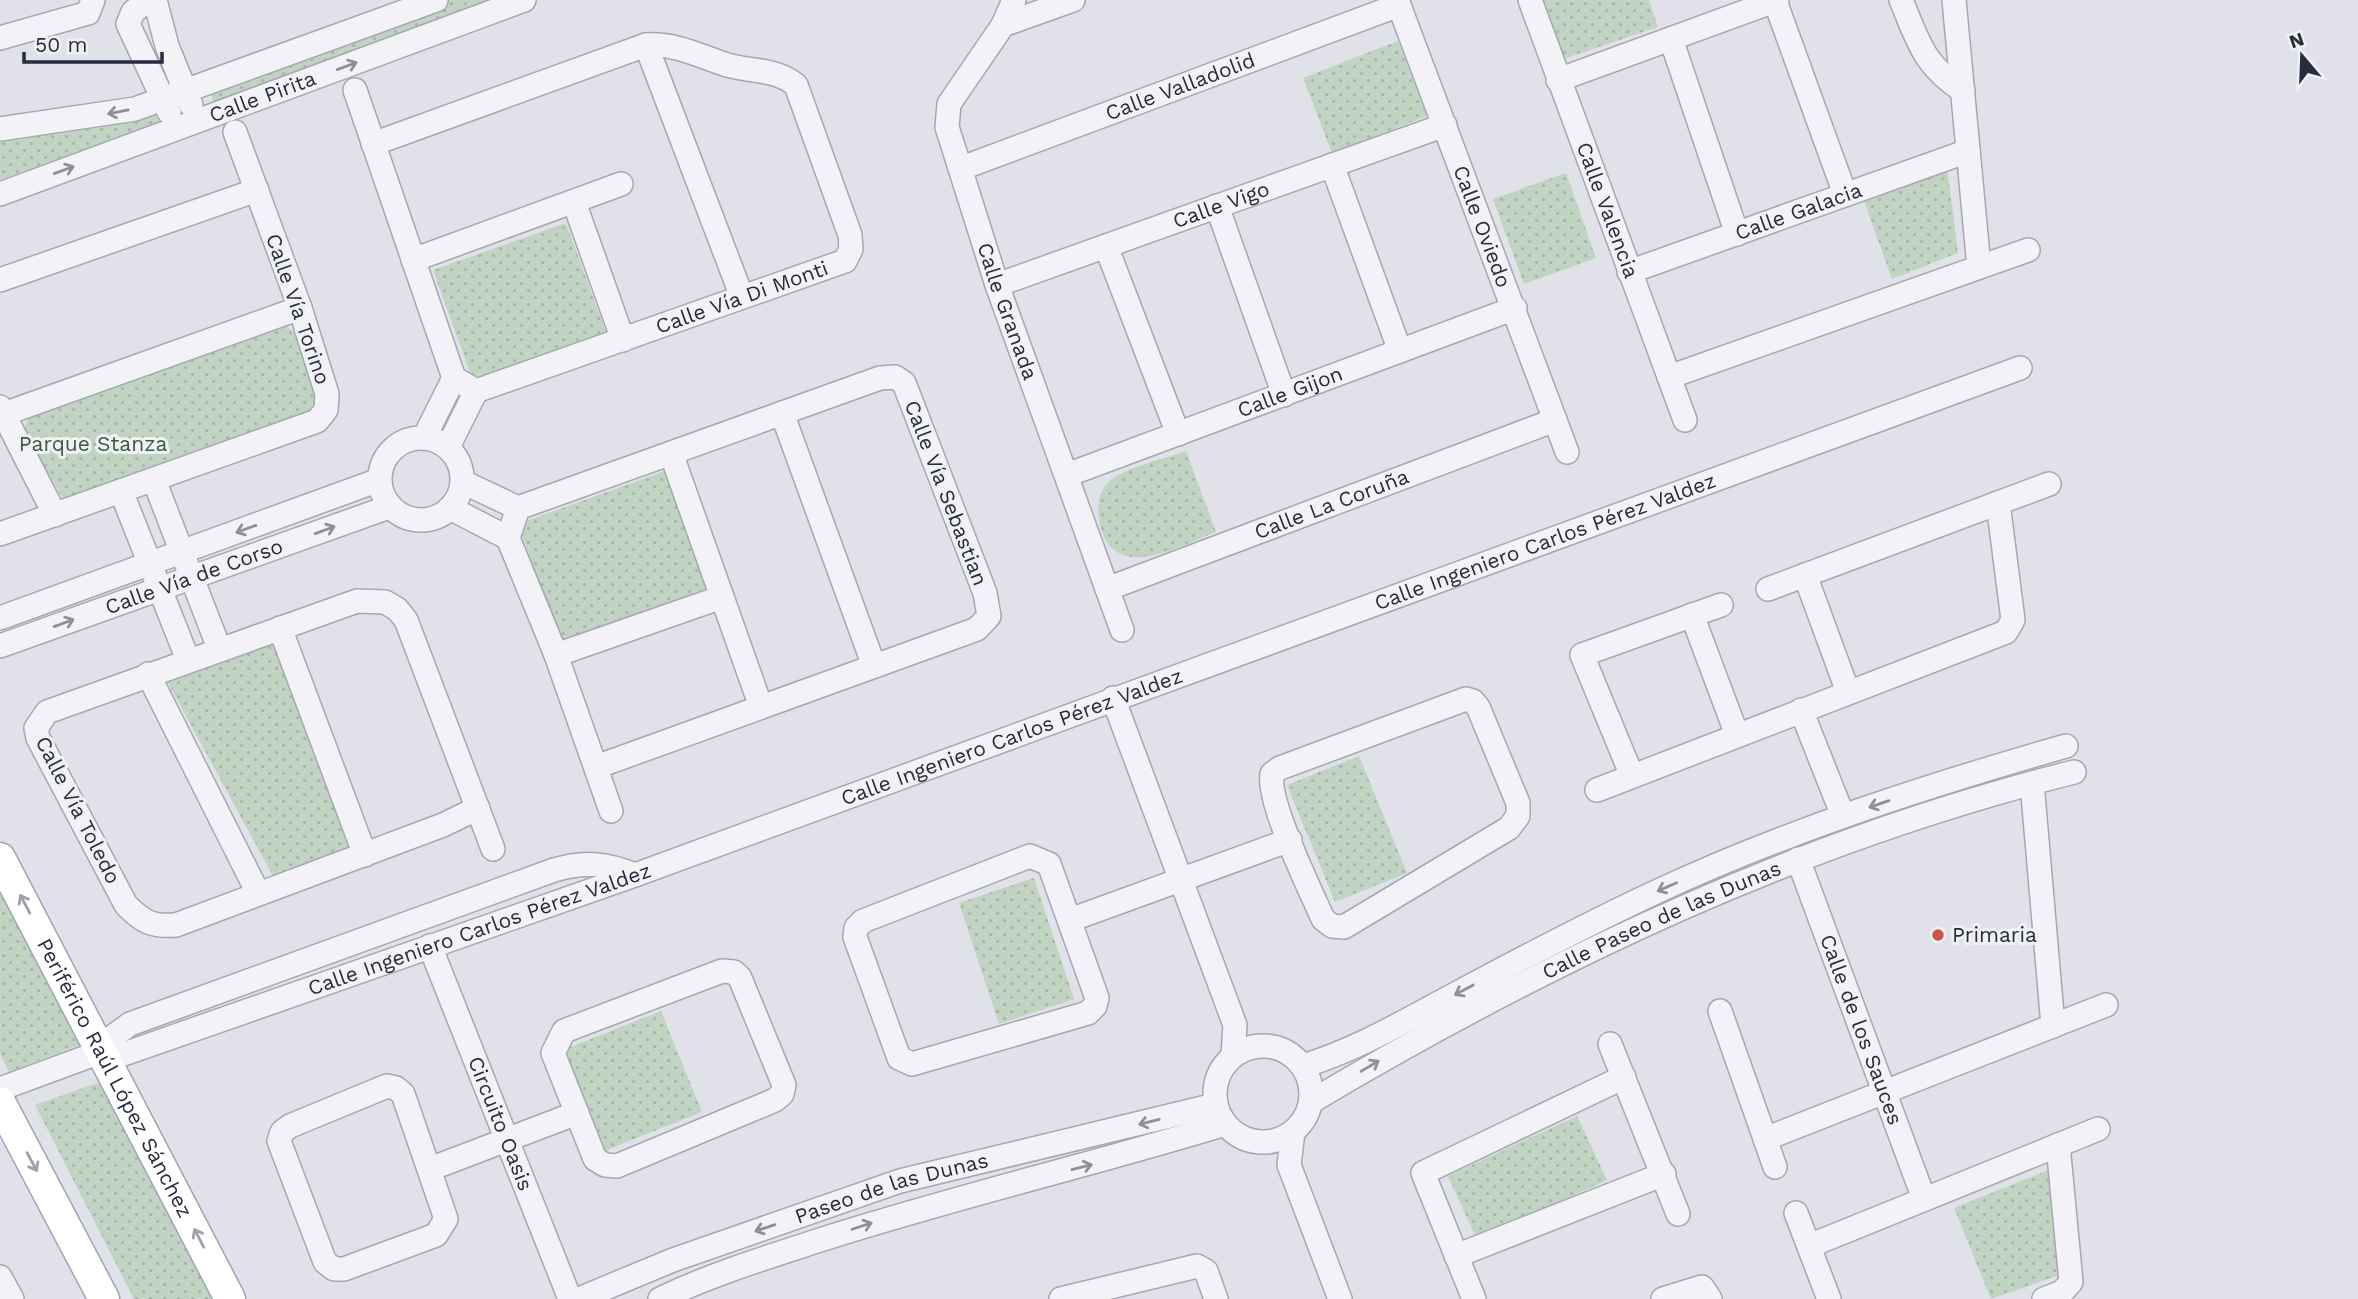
<svg xmlns="http://www.w3.org/2000/svg" width="2358" height="1299" font-family="'Work Sans',sans-serif">
	<defs>
		<pattern id="green-dots" width="8" height="8" patternUnits="userSpaceOnUse" patternTransform="scale(1.75)"><rect width="8" height="8" fill="#c1d3c1"/><path d="M2 2h.1M6 6h.1" fill="none" stroke="#a6b5a7" stroke-width="1.8" stroke-linecap="round"/></pattern>
	</defs>
	<rect width="100%" height="100%" fill="#e0e1e9"/>
	<path fill="url(#green-dots)" d="M448,0H506L215,107L210,90Z
		M1537,0H1649L1658,27L1557,61Z
		M1398,41L1427,116L1332,153L1303,78Z
		M155,111L158,122L0,180V138Z
		M1947,168L1958,253L1892,279L1863,198Z
		M1566,173L1596,258L1524,284L1493,199Z
		M566,223L607,335L472,378L433,270Z
		M284,324L295,333L316,399L308,413L84,499L62,497L23,431L29,417Z
		M1186,451L1216,532C1177,547 1109,587 1099,518C1097,503 1099,491 1111,480C1125,468 1167,458 1186,451Z
		M665,471L707,588L561,642L518,524Z
		M277,639L354,845L273,876L167,681Z
		M1359,756L1407,873L1335,902L1287,785Z
		M1034,878L1074,999L999,1024L959,903Z
		M0,884L87,1042L9,1072L0,1054Z
		M661,1011L702,1112L604,1151L563,1050Z
		M106,1080L221,1299H134L35,1105Z
		M1577,1116L1607,1180L1477,1240L1448,1176Z
		M2051,1169L2065,1273L1991,1299L1954,1208Z"/>
	<g fill="none" stroke-linecap="round" stroke-linejoin="round">
		<g stroke="#a5a7b3" stroke-width="26">
			<g id="minor">
				<path d="M148,0L133,12L128,24L169,112"/>
				<path d="M155,0L167,46L191,105"/>
				<path id="s1" d="M1014,0L1003,25L949,104L947,127L997,285L1122,630"/>
				<path id="s2" d="M1397,0L1567,452"/>
				<path id="s3" d="M1530,0L1685,420"/>
				<path d="M1901,0C1919,43 1923,64 1963,91"/>
				<path d="M1954,0L1979,267"/>
				<path d="M1775,1L1845,194"/>
				<path d="M1003,25L1073,0"/>
				<path d="M0,38L88,13L93,0"/>
				<path d="M1671,39L1737,234"/>
				<path d="M646,45L742,297"/>
				<path d="M1558,80L1777,0"/>
				<path id="s4" d="M355,90L454,378L476,391L845,261L851,249L850,235L796,85C774,68 752,72 727,65C699,56 676,43 646,45L373,144"/>
				<path d="M0,129L135,109L436,0"/>
				<path d="M1332,165L1400,351"/>
				<path id="s5" d="M962,168L1399,5"/>
				<path id="s6" d="M0,194L524,0"/>
				<path d="M574,202L623,340"/>
				<path d="M1217,206L1284,395"/>
				<path d="M1106,246L1178,434"/>
				<path d="M413,260L621,184"/>
				<path id="s7" d="M1629,272L1968,151"/>
				<path d="M0,280L257,190"/>
				<path id="s8" d="M997,285L1445,125"/>
				<path d="M1669,377L2028,250"/>
				<path d="M0,407L55,515"/>
				<path d="M782,413L874,666"/>
				<path d="M4,414L300,308"/>
				<circle cx="421" cy="479" r="41"/>
				<path d="M424,438L454,378"/>
				<path d="M448,447L476,391"/>
				<path d="M671,453L761,707"/>
				<path id="s9" d="M1067,475L1515,308"/>
				<path d="M154,480L219,648"/>
				<path d="M463,482L518,508"/>
				<path d="M121,491L188,660"/>
				<path d="M450,508L508,538"/>
				<path d="M0,534L317,421L326,410L327,394L300,308L235,132"/>
				<path d="M1805,575L1848,692"/>
				<path id="s10" d="M1107,589L1555,420"/>
				<path d="M1768,589L2049,484"/>
				<path d="M1692,615L1737,735"/>
				<path d="M0,618L379,480"/>
				<path d="M280,628L365,855"/>
				<path id="s11" d="M0,646L389,507"/>
				<path d="M556,655L722,597"/>
				<path d="M148,674L258,893"/>
				<path d="M1113,698L1235,1025L1233,1056"/>
				<path d="M1466,699L1473,701L1478,707L1518,803V816L1509,828L1344,927L1332,926L1323,919C1310,889 1267,802 1272,774L1280,768Z"/>
				<path d="M1801,710L1843,816"/>
				<path d="M596,767L977,629L989,616L985,593L904,383L895,377L880,378L518,508L508,538L556,655L611,811"/>
				<path d="M1632,776L1582,655L1721,605"/>
				<path d="M2032,783L2053,1026"/>
				<path d="M1597,790L2006,632L2013,620L1998,503"/>
				<path d="M478,808L443,825L176,925C152,927 143,922 126,905L38,738L36,728L47,712L357,601L385,602L397,609L406,620L493,849"/>
				<path d="M1030,856L1049,864L1097,998L1095,1006L1088,1013L912,1064L899,1058L855,937L856,928L863,921Z"/>
				<path id="s12" d="M1798,859L1924,1199"/>
				<path d="M1070,920L1290,840"/>
				<path id="s13" d="M430,946L570,1299"/>
				<path d="M722,971L734,972L740,978L784,1085L782,1094L775,1100L617,1166L605,1165L595,1159L553,1053L564,1031Z"/>
				<path d="M1720,1011L1775,1167"/>
				<path d="M1610,1044L1678,1214"/>
				<circle cx="1263" cy="1094" r="48"/>
				<path d="M103,1051L111,1038L130,1024L554,870C584,861 606,863 635,875"/>
				<path d="M1303,1066C1356,1050 1403,1022 1452,996C1519,960 1587,924 1656,892C1787,831 1926,786 2066,746"/>
				<path d="M387,1086L396,1088L403,1094L446,1219L436,1235L344,1269H334L325,1262L279,1141L282,1132L290,1126Z"/>
				<path id="s14" d="M0,1089L103,1051L121,1055L635,875L2020,368"/>
				<path id="s15" d="M1312,1101C1553,958 1800,841 2074,772"/>
				<path d="M1293,1132L1289,1165L1340,1299"/>
				<path d="M1765,1139L2106,1005"/>
				<path d="M430,1169L577,1113"/>
				<path d="M1796,1213L1829,1299"/>
				<path d="M1809,1246L2098,1129"/>
				<path d="M1456,1256L1664,1174"/>
				<path d="M0,1277L12,1299"/>
				<path id="s16" d="M579,1299L673,1260L900,1181L1215,1105"/>
				<path d="M660,1299C712,1274 765,1258 820,1240C954,1197 1091,1165 1225,1124"/>
				<path d="M1061,1299L1197,1266L1206,1271L1216,1299"/>
				<path d="M1474,1299L1423,1173L1624,1077"/>
				<path d="M1663,1299L1702,1287L1710,1299"/>
				<path d="M2044,1299L2062,1292L2071,1282L2058,1145"/>
			</g>
		</g>
		<g stroke="#a0a3b5" stroke-width="33">
			<g id="major">
				<path id="s17" d="M0,858L230,1299"/>
				<path d="M0,1102L104,1299"/>
			</g>
		</g>
		<use href="#minor" stroke="#f3f3f7" stroke-width="23"/>
		<use href="#major" stroke="#fff" stroke-width="30"/>
	</g>
	<defs><path id="oneway-shaft" d="M-6 0H5M1.5-3L5.5 0L1.5 3" fill="none" stroke-width="1.6" stroke-linecap="round" stroke-linejoin="round" transform="scale(1.75)"/></defs>
	<g stroke="#8e8f9c">
		<use href="#oneway-shaft" transform="translate(347 66) rotate(-20)"/>
		<use href="#oneway-shaft" transform="translate(118 112) rotate(169)"/>
		<use href="#oneway-shaft" transform="translate(64 170) rotate(-20)"/>
		<use href="#oneway-shaft" transform="translate(246 529) rotate(160)"/>
		<use href="#oneway-shaft" transform="translate(325 530) rotate(-20)"/>
		<use href="#oneway-shaft" transform="translate(64 623) rotate(-20)"/>
		<use href="#oneway-shaft" transform="translate(1879 804) rotate(161)"/>
		<use href="#oneway-shaft" transform="translate(1667 887) rotate(156)"/>
		<use href="#oneway-shaft" transform="translate(1464 990) rotate(152)"/>
		<use href="#oneway-shaft" transform="translate(1370 1066) rotate(-31)"/>
		<use href="#oneway-shaft" transform="translate(1149 1122) rotate(166)"/>
		<use href="#oneway-shaft" transform="translate(1082 1167) rotate(-14)"/>
		<use href="#oneway-shaft" transform="translate(862 1226) rotate(-18)"/>
		<use href="#oneway-shaft" transform="translate(765 1228) rotate(161)"/>
	</g>
	<g stroke="#9fa0a9">
		<use href="#oneway-shaft" transform="translate(25 904) rotate(-118)"/>
		<use href="#oneway-shaft" transform="translate(32 1162) rotate(62)"/>
		<use href="#oneway-shaft" transform="translate(199 1238) rotate(-117)"/>
	</g>
	<circle fill="#cd5446" stroke="#f0f1f6" stroke-width="2.5" cx="1938" cy="935" r="7"/>
	<g text-anchor="middle" stroke-width="6" stroke-linejoin="round" paint-order="stroke">
		<g font-size="21" fill="#292b40" stroke="#f0f1f6">
			<text dy="7" stroke="none"><textPath href="#s5" startOffset="233">Calle Valladolid</textPath></text>
			<text dy="7" stroke="none"><textPath href="#s6" startOffset="280">Calle Pirita</textPath></text>
			<text dy="7" stroke="none"><textPath href="#s8" startOffset="238">Calle Vigo</textPath></text>
			<text dy="7" stroke="none"><textPath href="#s3" startOffset="224">Calle Valencia</textPath></text>
			<text dy="7" stroke="none"><textPath href="#s7" startOffset="180">Calle Galacia</textPath></text>
			<text dy="7" stroke="none"><textPath href="#s2" startOffset="242">Calle Oviedo</textPath></text>
			<text dy="7" stroke="none"><textPath href="#s4" startOffset="612">Calle Vía Di Monti</textPath></text>
			<text transform="translate(298 309) rotate(71)" y="7">Calle Vía Torino</text>
			<text dy="7" stroke="none"><textPath href="#s1" startOffset="340">Calle Granada</textPath></text>
			<text dy="7" stroke="none"><textPath href="#s9" startOffset="238">Calle Gijon</textPath></text>
			<text transform="translate(946 493) rotate(69)" y="7">Calle Vía Sebastian</text>
			<text dy="7" stroke="none"><textPath href="#s10" startOffset="240">Calle La Coruña</textPath></text>
			<text dy="7" stroke="none"><textPath href="#s14" startOffset="1642">Calle Ingeniero Carlos Pérez Valdez</textPath></text>
			<text dy="7" stroke="none"><textPath href="#s11" startOffset="206">Calle Vía de Corso</textPath></text>
			<text dy="7" stroke="none"><textPath href="#s14" startOffset="1074">Calle Ingeniero Carlos Pérez Valdez</textPath></text>
			<text transform="translate(78 810) rotate(63)" y="7">Calle Vía Toledo</text>
			<text dy="7" stroke="none"><textPath href="#s15" startOffset="394">Calle Paseo de las Dunas</textPath></text>
			<text dy="7" stroke="none"><textPath href="#s14" startOffset="508">Calle Ingeniero Carlos Pérez Valdez</textPath></text>
			<text dy="7" stroke="none"><textPath href="#s12" startOffset="182">Calle de los Sauces</textPath></text>
			<text dy="7" stroke="none"><textPath href="#s17" startOffset="248">Periférico Raúl López Sánchez</textPath></text>
			<text dy="7" stroke="none"><textPath href="#s13" startOffset="191">Circuito Oasis</textPath></text>
			<text dy="7" stroke="none"><textPath href="#s16" startOffset="332">Paseo de las Dunas</textPath></text>
		</g>
		<g font-size="21" fill="#365c39" stroke="#f0f1f6">
			<text x="93" y="451">Parque Stanza</text>
		</g>
		<g font-size="21" fill="#292b40" stroke="#f0f1f6" text-anchor="start">
			<text x="1952" y="942">Primaria</text>
		</g>
	</g>
	<g transform="translate(2302 56) rotate(341)" stroke="#f0f1f6" stroke-width="5" paint-order="stroke">
	<path d="M0-5L12 26L0 18L-12 26Z" fill="#292b40"/>
	<text y="-10" font-size="19" font-weight="bold" text-anchor="middle" fill="#292b40">N</text>
	</g>
	<path d="M24 52v10h138v-10" fill="none" stroke="#292b40" stroke-width="3.5"/>
	<text x="35" y="52" font-size="21" fill="#292b40" stroke="#f0f1f6" stroke-width="5" paint-order="stroke">50 m</text>
</svg>
